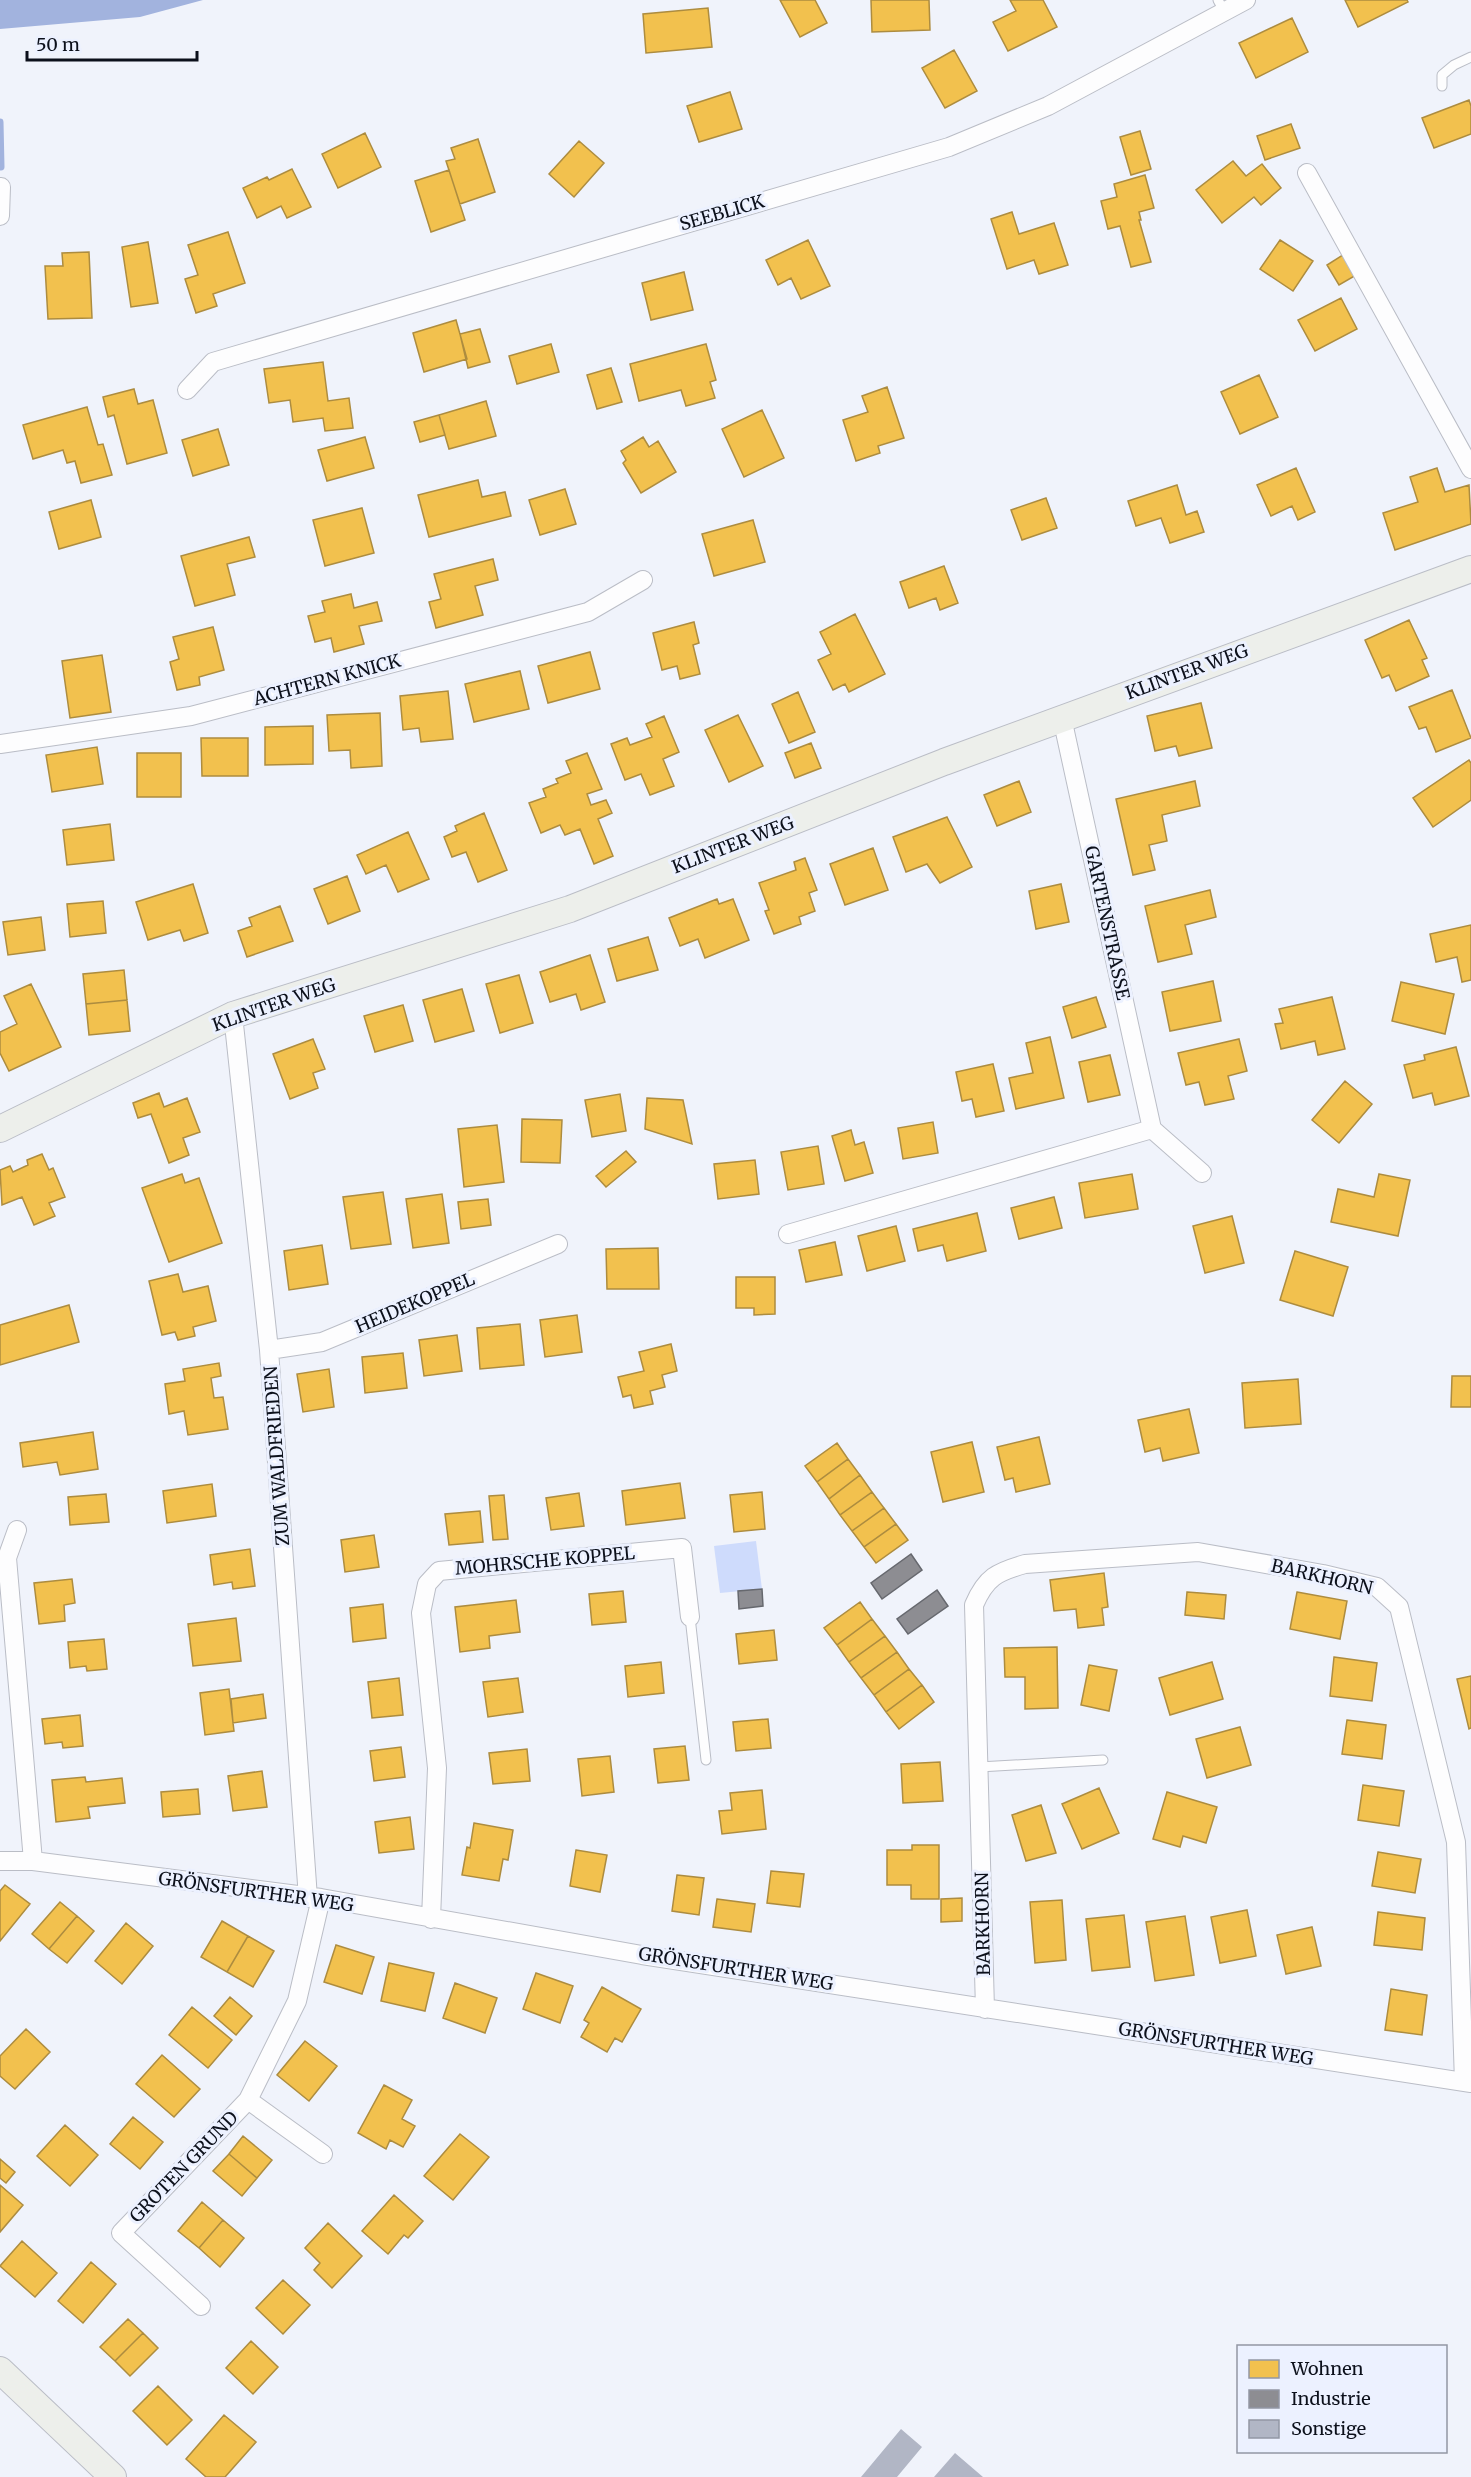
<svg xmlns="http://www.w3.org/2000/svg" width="1471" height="2477" font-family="Merriweather,serif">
	<rect width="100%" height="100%" fill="#f0f3fb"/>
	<path fill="#cedbfc" d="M756,1541L762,1589L720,1593L714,1546Z"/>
	<path fill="#a2b3de" d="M0,0H203L140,17L0,29Z"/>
	<path fill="#f2c14e" stroke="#ad8c3f" stroke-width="1.5" d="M780,0H815L827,23L800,37Z
		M871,0H929L930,30L872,32Z
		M1010,0H1043L1057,27L1008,51L993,22L1016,11Z
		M1345,0H1407L1408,2L1358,27Z
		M708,8L712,47L646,53L643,14Z
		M1292,18L1308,52L1256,78L1239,43Z
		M954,50L977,91L945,108L922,68Z
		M730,92L742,129L699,142L687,106Z
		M1469,100L1471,106V134L1434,148L1422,118Z
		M1291,124L1300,148L1265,160L1257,136Z
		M1140,131L1151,169L1131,175L1120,137Z
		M365,133L381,167L338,188L322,154Z
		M478,139L495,192L460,204L446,161L455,159L451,148Z
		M579,141L604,163L574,197L549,174Z
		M1233,161L1246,176L1262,164L1281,188L1261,205L1254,197L1222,223L1196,190Z
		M292,169L311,207L287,218L281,206L257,218L243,188L267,177L269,180Z
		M449,170L465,220L431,232L415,181Z
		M1145,175L1154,208L1139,212L1141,220H1139L1151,262L1131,267L1120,226L1108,229L1101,201L1117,197L1114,184Z
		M1012,212L1019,234L1054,223L1068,265L1039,274L1034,260L1007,269L991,219Z
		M228,232L245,283L213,294L217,306L196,313L185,279L198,275L188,245Z
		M808,240L830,286L801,299L791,278L778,285L766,260Z
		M1280,240L1313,261L1293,291L1260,269Z
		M148,242L158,303L131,307L122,247Z
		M89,252L92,318L48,319L45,266H63L62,253Z
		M1346,253L1358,274L1339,285L1327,265Z
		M684,272L693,310L651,320L642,283Z
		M1341,298L1357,329L1315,351L1298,320Z
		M456,320L467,359L424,372L413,333Z
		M480,329L490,362L468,368L460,334Z
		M551,344L559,372L517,384L509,356Z
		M706,344L716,380L710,382L715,398L686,406L681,390L639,401L630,364Z
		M323,362L328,401L349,398L353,428L325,431L323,418L293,422L290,400L269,403L264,369Z
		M611,368L622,402L597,409L587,375Z
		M1259,375L1278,417L1240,434L1221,392Z
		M887,387L904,438L878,446L880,453L856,461L843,420L868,412L862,396Z
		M134,389L138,404L153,400L167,453L127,464L114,415L108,417L103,397Z
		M486,401L496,436L449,449L439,415Z
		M87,407L98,445L103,444L112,475L81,483L75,461L67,463L63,450L33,459L23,425Z
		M762,410L784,458L744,477L722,429Z
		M439,415L445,435L420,442L414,422Z
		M218,429L229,465L193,476L182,440Z
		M365,437L374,468L327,481L318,450Z
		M643,437L649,447L658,441L676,472L641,493L623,463L626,460L621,451Z
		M1296,468L1315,512L1298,520L1292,506L1271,516L1257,485Z
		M1437,468L1445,492L1469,485L1471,524L1395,550L1383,513L1418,502L1410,477Z
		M478,480L482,497L505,492L511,516L429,537L418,495Z
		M1177,485L1186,515L1197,511L1204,532L1170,543L1161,518L1136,526L1128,501Z
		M565,489L576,524L540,535L529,500Z
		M1046,498L1057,528L1022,540L1011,510Z
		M91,500L101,537L59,549L49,512Z
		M362,508L374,553L325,566L313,520Z
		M753,520L765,562L714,576L702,534Z
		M249,537L255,557L227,564L235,595L195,606L181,556Z
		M493,559L498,580L475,586L483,615L436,628L429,602L441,599L434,574Z
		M944,566L958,603L940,610L936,598L909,608L900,582Z
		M351,594L354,608L377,602L382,621L359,626L364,644L334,652L331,638L315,642L308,616L325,612L322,601Z
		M855,614L885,674L849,692L845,684L833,690L818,660L831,654L820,632Z
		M1409,620L1427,658L1422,660L1429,676L1396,691L1389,675L1382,678L1365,640Z
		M694,622L699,643L693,645L700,674L680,679L677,666L662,670L653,633Z
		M213,627L224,670L199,677L200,685L177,690L170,662L179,659L173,637Z
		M590,652L600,689L548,703L538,666Z
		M102,655L111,712L70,718L62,661Z
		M520,671L529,709L474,722L465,684Z
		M1452,690L1471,738L1436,752L1426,727L1419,729L1409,707Z
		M448,691L453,739L421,742L419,728L403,730L400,696Z
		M798,692L815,732L789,743L772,704Z
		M1201,703L1212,748L1179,756L1176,746L1155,751L1147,716Z
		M380,713L382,766L351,768L350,750L329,751L327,715Z
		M738,715L763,766L729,782L705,730Z
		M664,716L679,752L663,759L674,786L650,795L641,774L625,780L611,744L627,738L630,745L652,737L646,724Z
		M313,726V764L265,765V727Z
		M201,738H248V776H202Z
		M811,743L821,768L795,778L785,753Z
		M97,747L103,784L52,792L46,755Z
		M137,753H181V797H137Z
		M587,753L602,789L587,794L591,805L606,800L612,813L598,819L613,856L594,864L580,829L565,835L560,825L541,833L529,803L546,797L543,789L558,783L556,779L571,773L566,761Z
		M1469,760L1471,763V800L1433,827L1413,798Z
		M1019,781L1031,812L997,826L984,795Z
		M1195,781L1200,806L1162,815L1167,841L1149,845L1155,870L1133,875L1116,799Z
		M484,813L507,870L478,882L466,852L452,857L444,837L457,831L455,826Z
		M947,817L972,867L940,883L927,864L906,872L893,837Z
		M110,824L114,860L67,865L63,830Z
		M408,832L429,879L398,892L386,865L366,874L357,855Z
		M873,848L888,890L845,905L830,864Z
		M805,858L817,890L809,893L815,911L799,917L801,924L774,934L765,911L769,910L759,883L796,870L794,862Z
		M347,876L360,911L328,924L314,889Z
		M193,884L208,933L184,941L180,930L148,940L136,902Z
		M1061,884L1069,922L1036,929L1029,891Z
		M1210,890L1216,917L1185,925L1192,954L1158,962L1145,906Z
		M717,899L719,904L733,899L749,940L705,958L698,939L680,946L669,918Z
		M103,901L106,933L70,937L67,904Z
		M280,906L293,941L247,957L238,931L252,926L249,918Z
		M41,917L45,950L8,955L3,922Z
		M1471,925V980L1462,982L1457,957L1436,962L1430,934Z
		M648,937L658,970L617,981L608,949Z
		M590,955L605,1002L581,1010L576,994L550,1002L540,972Z
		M124,970L127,1000L86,1004L83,974Z
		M519,975L533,1023L500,1033L486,984Z
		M1213,981L1221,1021L1170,1031L1162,992Z
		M1401,982L1454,994L1445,1034L1392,1021Z
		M31,984L61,1047L9,1071L0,1053V1032L17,1024L4,996Z
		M462,989L474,1031L435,1042L423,1000Z
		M1096,997L1106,1027L1072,1038L1063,1007Z
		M1332,997L1345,1049L1318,1055L1315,1041L1281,1049L1275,1024L1283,1023L1279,1009Z
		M127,1000L130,1031L89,1035L86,1004Z
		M403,1005L413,1041L375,1052L364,1016Z
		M1050,1037L1064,1098L1016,1109L1009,1078L1033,1073L1026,1043Z
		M313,1039L325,1069L313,1073L318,1088L290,1099L273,1054Z
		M1239,1039L1247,1071L1228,1076L1234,1099L1205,1105L1199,1082L1186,1085L1178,1053Z
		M1456,1047L1469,1096L1435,1105L1432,1093L1413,1098L1404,1065L1425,1060L1424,1055Z
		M1110,1055L1120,1095L1088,1102L1079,1062Z
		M993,1064L1004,1111L976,1117L972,1099L962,1101L956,1072Z
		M1345,1081L1372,1104L1339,1143L1312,1120Z
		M159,1093L164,1107L187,1098L200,1132L183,1138L189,1155L169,1163L151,1114L138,1118L133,1103Z
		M620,1094L626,1131L592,1137L585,1100Z
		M647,1098L683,1100L692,1144L645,1129Z
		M522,1119L562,1120L560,1163L521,1162Z
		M933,1122L938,1153L903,1159L898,1128Z
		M497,1125L504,1182L464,1187L458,1129Z
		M851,1130L855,1145L864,1142L873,1173L845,1181L832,1136Z
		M818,1146L824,1184L788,1190L781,1152Z
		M626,1151L636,1162L606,1187L596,1176Z
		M42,1154L49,1170L53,1168L65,1197L49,1203L55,1216L34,1225L22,1197L2,1205L0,1170L10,1166L13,1172L28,1165L27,1160Z
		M755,1160L759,1194L718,1199L714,1164Z
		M182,1174L185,1183L199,1178L222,1243L169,1262L142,1188Z
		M1132,1174L1138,1209L1085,1218L1079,1183Z
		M1379,1174L1410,1180L1398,1236L1331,1222L1338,1189L1374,1197Z
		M383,1192L391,1244L351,1249L343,1197Z
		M442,1194L449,1243L413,1248L406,1199Z
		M1054,1197L1062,1228L1019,1239L1011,1208Z
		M488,1199L491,1225L461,1229L458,1202Z
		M977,1213L986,1251L947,1261L943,1245L918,1251L913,1229Z
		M1232,1216L1244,1263L1205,1273L1193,1226Z
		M896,1226L905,1261L867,1271L858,1236Z
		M835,1242L842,1275L806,1282L799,1250Z
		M322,1245L328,1284L289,1290L284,1251Z
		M658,1248L659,1289H607L606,1249Z
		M1295,1251L1348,1267L1333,1316L1280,1300Z
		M178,1274L183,1292L208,1286L216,1321L193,1327L195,1336L178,1340L175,1332L162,1335L149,1281Z
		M736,1277H775V1314L754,1315V1308H736Z
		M69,1305L79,1342L0,1365V1325Z
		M577,1315L582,1352L545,1357L540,1320Z
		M520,1324L524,1365L480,1369L477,1328Z
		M457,1335L462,1371L424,1376L419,1340Z
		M671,1344L677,1371L662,1375L665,1387L650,1391L653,1404L634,1408L631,1395L623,1397L618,1377L644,1371L639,1352Z
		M403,1353L407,1388L365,1393L362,1357Z
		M219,1363L221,1376L211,1378L214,1398L223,1397L228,1429L188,1435L184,1411L169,1414L165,1384L185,1381L183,1369Z
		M329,1369L334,1407L303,1412L297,1374Z
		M1452,1376H1471V1407H1451Z
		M1298,1379L1301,1424L1245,1428L1242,1383Z
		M1189,1409L1199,1453L1163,1461L1160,1448L1145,1452L1138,1420Z
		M93,1432L98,1469L60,1475L57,1462L23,1467L20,1443Z
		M1039,1437L1050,1484L1016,1492L1013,1478L1005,1480L997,1447Z
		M972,1442L984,1492L943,1502L931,1452Z
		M837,1443L848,1459L817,1482L805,1466Z
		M848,1459L860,1475L829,1499L817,1482Z
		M860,1475L872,1492L840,1515L829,1499Z
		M680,1483L685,1518L626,1525L622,1491Z
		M212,1484L216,1516L167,1523L163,1491Z
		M762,1492L765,1529L734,1532L730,1495Z
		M872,1492L884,1508L852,1531L840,1515Z
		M579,1493L584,1526L551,1530L546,1498Z
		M106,1494L109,1522L70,1525L68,1497Z
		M504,1495L508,1539L493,1540L489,1496Z
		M884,1508L896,1524L864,1547L852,1531Z
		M480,1511L483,1542L449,1545L445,1514Z
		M896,1524L908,1540L876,1563L864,1547Z
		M374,1535L379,1567L345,1572L341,1540Z
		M250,1549L255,1586L233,1589L232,1582L214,1585L210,1555Z
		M1104,1573L1108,1607L1102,1608L1104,1625L1078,1628L1076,1609L1054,1611L1050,1580Z
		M72,1579L75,1603L64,1605L65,1621L39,1624L34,1583Z
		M623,1591L626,1622L592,1625L589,1594Z
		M1187,1592L1226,1595L1224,1619L1185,1615Z
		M1297,1592L1347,1601L1340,1639L1290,1629Z
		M516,1600L520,1632L489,1636L490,1648L460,1652L455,1607Z
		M860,1602L872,1619L837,1645L824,1628Z
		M383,1604L386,1638L353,1642L350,1608Z
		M236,1618L241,1661L193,1666L188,1624Z
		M872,1619L885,1636L849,1662L837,1645Z
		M774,1630L777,1660L739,1664L736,1634Z
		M885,1636L897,1652L861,1678L849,1662Z
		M104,1639L107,1669L87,1671L86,1666L70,1668L68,1642Z
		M1057,1647L1058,1708L1025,1709V1677H1005L1004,1648Z
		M897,1652L909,1669L874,1695L861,1678Z
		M1334,1657L1377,1663L1372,1701L1330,1696Z
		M661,1662L664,1693L628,1697L625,1666Z
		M1212,1662L1223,1699L1170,1715L1159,1678Z
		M1089,1665L1117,1670L1109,1711L1081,1705Z
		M909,1669L922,1685L886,1712L874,1695Z
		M1471,1676V1728L1469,1729L1457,1679Z
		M399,1678L403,1715L372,1718L368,1682Z
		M518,1678L523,1712L488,1717L483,1682Z
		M922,1685L934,1702L899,1729L886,1712Z
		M229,1689L234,1731L205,1735L200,1693Z
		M263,1694L266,1718L233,1723L231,1699Z
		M80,1715L83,1746L63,1748L62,1742L45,1744L42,1719Z
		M768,1719L771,1748L736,1751L733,1722Z
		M1347,1720L1386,1725L1382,1759L1342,1754Z
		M1240,1727L1251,1765L1207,1778L1196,1739Z
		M685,1746L689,1780L658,1783L654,1749Z
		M401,1747L405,1777L374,1781L370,1751Z
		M527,1749L530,1781L493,1784L489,1753Z
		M610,1756L614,1792L582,1796L578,1759Z
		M940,1762L943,1801L903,1803L901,1764Z
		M262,1771L267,1807L233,1811L228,1776Z
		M85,1777L86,1782L122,1778L125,1803L88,1807L90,1818L56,1822L52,1780Z
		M1363,1785L1404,1791L1399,1826L1358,1820Z
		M1099,1788L1119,1833L1082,1849L1062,1804Z
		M198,1789L200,1814L163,1817L161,1792Z
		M762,1790L766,1829L722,1834L719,1811L732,1810L730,1793Z
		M1167,1792L1217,1807L1206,1843L1183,1836L1180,1847L1153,1839Z
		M1041,1805L1056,1853L1026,1861L1012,1815Z
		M410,1817L414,1849L379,1853L375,1822Z
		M474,1823L513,1830L508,1860L503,1859L499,1881L462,1875L467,1847L470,1848Z
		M912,1845H939V1899H911V1885H887V1850H912Z
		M576,1850L607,1855L600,1892L570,1886Z
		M1378,1852L1421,1859L1415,1893L1372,1886Z
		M771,1871L804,1874L800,1907L767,1903Z
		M677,1875L704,1878L699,1915L672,1911Z
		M5,1885L30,1904L0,1941V1891Z
		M962,1898V1921L941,1922V1899Z
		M717,1899L755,1904L751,1932L713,1927Z
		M1062,1900L1066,1960L1035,1963L1030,1902Z
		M60,1902L77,1916L49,1949L32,1934Z
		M1247,1910L1256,1956L1220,1963L1211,1917Z
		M1378,1912L1425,1918L1422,1950L1374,1945Z
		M1124,1915L1130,1967L1092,1971L1086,1919Z
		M77,1916L94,1931L67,1963L49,1949Z
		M1185,1916L1194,1975L1155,1981L1146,1922Z
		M222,1921L248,1936L227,1972L201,1957Z
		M126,1923L153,1946L122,1984L95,1961Z
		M1312,1927L1321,1966L1286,1974L1277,1935Z
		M248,1936L274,1951L253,1987L227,1972Z
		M336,1945L374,1957L362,1994L324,1982Z
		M389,1963L434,1973L425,2011L381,2001Z
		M536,1973L573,1986L560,2023L523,2009Z
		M455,1983L497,1998L485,2033L443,2018Z
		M602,1987L641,2009L622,2042L615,2038L607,2052L581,2037L589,2023L584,2020Z
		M1391,1989L1427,1995L1422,2035L1385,2030Z
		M230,1997L252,2016L236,2035L214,2016Z
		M192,2007L232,2040L208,2068L169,2035Z
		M26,2029L50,2052L15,2089L0,2076V2056Z
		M305,2041L337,2066L309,2101L277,2075Z
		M162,2055L200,2089L174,2117L136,2084Z
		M384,2085L412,2100L402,2119L415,2126L403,2147L390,2140L386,2149L358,2133Z
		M133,2117L163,2142L140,2169L110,2144Z
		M65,2125L98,2155L70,2186L37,2156Z
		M460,2134L489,2157L453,2200L424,2176Z
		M243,2136L272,2160L257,2178L229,2154Z
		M229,2154L257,2178L242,2196L213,2171Z
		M0,2159L15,2172L6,2183L0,2178Z
		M0,2185L23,2205L0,2232Z
		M394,2195L423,2221L408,2238L404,2235L388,2254L362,2231Z
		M202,2202L223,2220L199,2248L178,2231Z
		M223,2220L244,2238L220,2267L199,2248Z
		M328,2223L362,2256L332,2288L314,2270L320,2263L305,2248Z
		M22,2241L57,2273L35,2297L0,2266Z
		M91,2262L116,2284L83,2323L58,2301Z
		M283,2280L310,2305L283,2334L256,2308Z
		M128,2319L143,2333L115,2361L100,2347Z
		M143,2333L158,2348L130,2376L115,2361Z
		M251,2341L278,2367L253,2394L226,2368Z
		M158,2386L192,2420L167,2445L133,2411Z
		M224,2415L256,2442L225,2477H206L186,2459Z"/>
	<path fill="#8d8d92" stroke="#66686e" stroke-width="1.5" d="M911,1554L922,1570L882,1599L871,1583Z
		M762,1589L763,1606L739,1609L738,1591Z
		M937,1590L948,1606L908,1634L897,1619Z"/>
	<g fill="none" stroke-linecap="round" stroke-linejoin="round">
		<path stroke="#a2b3de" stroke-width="7" d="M0,122L1,167"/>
	</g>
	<path fill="#b1b6c5" d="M901,2429L922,2447L897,2477H861Z
		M955,2453L983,2477H934Z"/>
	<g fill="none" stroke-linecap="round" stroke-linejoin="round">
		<g stroke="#babdc6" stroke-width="11">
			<path id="lane" d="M1218,0L1224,11
				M1442,86V75L1454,65L1471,57
				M690,1617L706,1760
				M979,1767L1103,1760"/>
		</g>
		<g stroke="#babdc6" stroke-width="20">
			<path id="street" d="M1307,173L1471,469
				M0,216L1,187
				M187,390L213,362L949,147L1048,106L1246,0
				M0,744L191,716L588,612L643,580
				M233,1015L269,1350L308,1898
				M1152,1129L1202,1173
				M788,1234L1152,1129L1062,718
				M269,1350L322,1342L558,1244
				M17,1530L7,1558L33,1861
				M0,1861H33L321,1898L642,1955L1471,2083
				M431,1919L437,1768L421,1613L427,1584L439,1571L682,1548L690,1617
				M985,2009L974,1605C986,1577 997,1572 1025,1564L1198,1552L1323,1574L1377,1587L1399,1607L1456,1842L1464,2082
				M248,2100L323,2154
				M201,2306L121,2233L248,2100L297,2001L321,1898"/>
		</g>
		<g stroke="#babdc6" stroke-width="28">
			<path id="secondary" d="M0,1129L233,1015L570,909L944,762L1471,569
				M0,2370L113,2477"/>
		</g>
		<use href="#lane" stroke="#fdfdfe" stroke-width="9"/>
		<use href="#street" stroke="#fdfdfe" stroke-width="18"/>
		<use href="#secondary" stroke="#edefeb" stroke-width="26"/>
	</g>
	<g text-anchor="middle" stroke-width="6" stroke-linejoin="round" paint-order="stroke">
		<g font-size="18" fill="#0c101b" stroke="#ecf1ff">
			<text transform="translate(722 213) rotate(-16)" y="6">SEEBLICK</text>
			<text transform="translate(1187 672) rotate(-20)" y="6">KLINTER WEG</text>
			<text transform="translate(327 680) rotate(-15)" y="6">ACHTERN KNICK</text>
			<text transform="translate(733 845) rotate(-21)" y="6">KLINTER WEG</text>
			<text transform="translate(1107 923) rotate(78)" y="6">GARTENSTRASSE</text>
			<text transform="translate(274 1005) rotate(-19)" y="6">KLINTER WEG</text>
			<text transform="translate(415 1303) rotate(-23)" y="6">HEIDEKOPPEL</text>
			<text transform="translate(277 1456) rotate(-94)" y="6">ZUM WALDFRIEDEN</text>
			<text transform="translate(545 1561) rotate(-5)" y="6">MOHRSCHE KOPPEL</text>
			<text transform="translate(1322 1577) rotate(13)" y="6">BARKHORN</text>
			<text transform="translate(256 1892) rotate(8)" y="6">GRÖNSFURTHER WEG</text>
			<text transform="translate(983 1924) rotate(-91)" y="6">BARKHORN</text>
			<text transform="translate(736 1969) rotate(9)" y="6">GRÖNSFURTHER WEG</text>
			<text transform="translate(1216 2044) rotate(9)" y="6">GRÖNSFURTHER WEG</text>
			<text transform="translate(184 2167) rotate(-46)" y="6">GROTEN GRUND</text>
		</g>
	</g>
	<rect x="1237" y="2345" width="210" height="108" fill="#ecf1ff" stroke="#9297a4" stroke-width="1.5"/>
	<rect x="1249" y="2360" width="30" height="18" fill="#f2c14e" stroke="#9297a4" stroke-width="1.5"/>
	<text x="1291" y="2375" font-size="18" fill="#0c101b">Wohnen</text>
	<rect x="1249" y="2390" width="30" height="18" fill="#8d8d92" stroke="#9297a4" stroke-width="1.5"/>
	<text x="1291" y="2405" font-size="18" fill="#0c101b">Industrie</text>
	<rect x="1249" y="2420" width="30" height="18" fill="#b1b6c5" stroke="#9297a4" stroke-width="1.5"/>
	<text x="1291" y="2435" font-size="18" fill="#0c101b">Sonstige</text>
	<path d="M27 51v9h170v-9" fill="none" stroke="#0c101b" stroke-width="3"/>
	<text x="36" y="51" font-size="18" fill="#0c101b" stroke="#ecf1ff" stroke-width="4.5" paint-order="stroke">50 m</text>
</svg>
